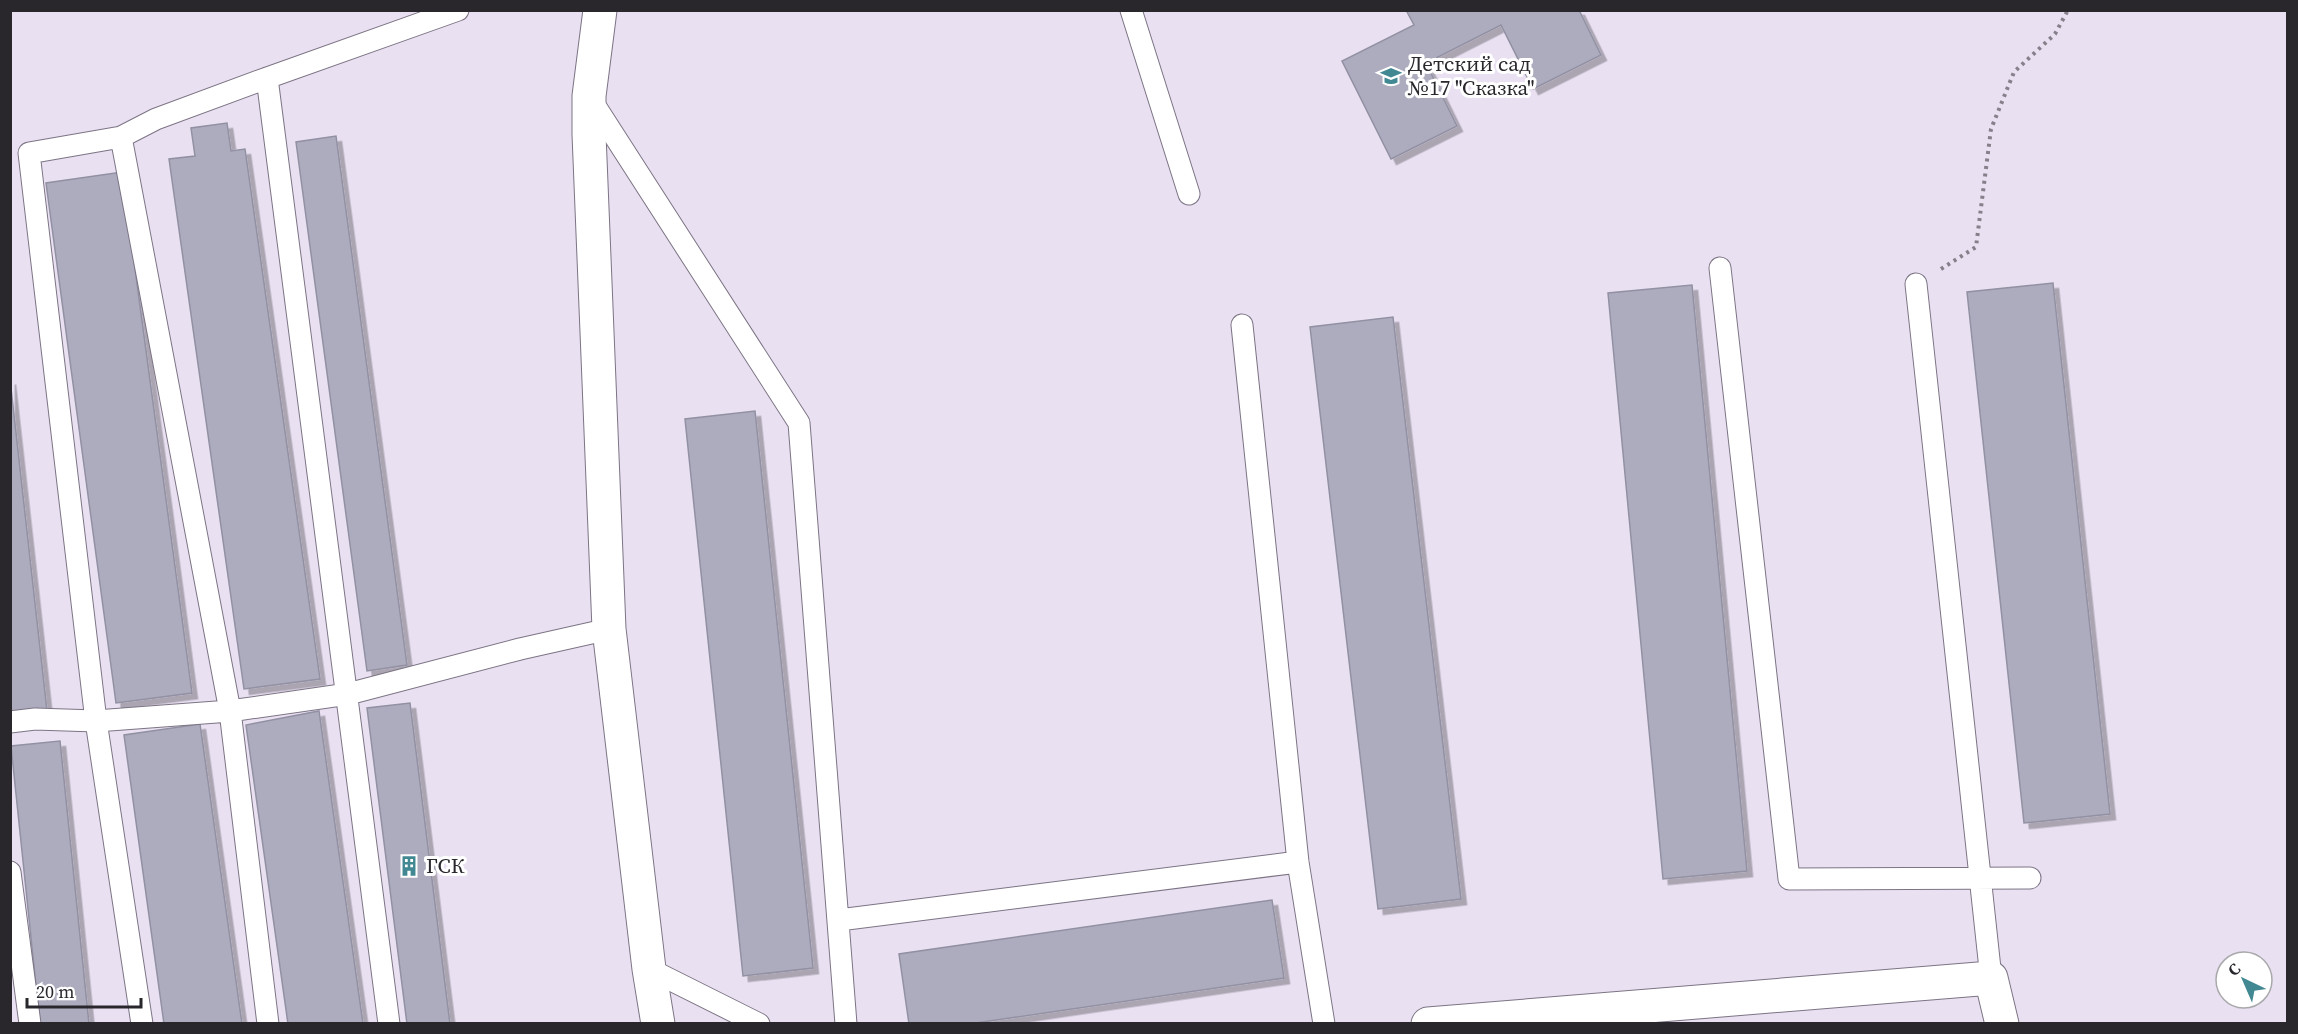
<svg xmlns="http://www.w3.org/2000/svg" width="2298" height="1034" font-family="'Source Serif 4',serif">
	<defs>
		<filter id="shadow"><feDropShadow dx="5.5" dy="5.5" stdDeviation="0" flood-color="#0004"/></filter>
	</defs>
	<rect width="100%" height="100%" fill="#e9e0f2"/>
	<path fill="#adacbe" stroke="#9291a3" stroke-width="1.5" filter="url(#shadow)" d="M1406,10H1579L1601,55L1533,89L1501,25L1426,63L1457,126L1391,159L1342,61L1414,25Z
		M227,123L231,151L245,149L320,679L244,689L169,159L195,156L191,128Z
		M336,136L407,665L367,671L296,142Z
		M122,172L192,693L116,703L46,183Z
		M2053,283L2110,814L2024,823L1967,292Z
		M1692,285L1747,871L1663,879L1608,293Z
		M1393,317L1461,899L1378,909L1310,327Z
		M10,379L47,711L10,715Z
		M755,411L813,968L743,976L685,419Z
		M410,703L450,1024H407L367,708Z
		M319,711L363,1024H288L246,725Z
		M200,724L242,1024H164L124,735Z
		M60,741L89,1024H40L11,746Z
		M1272,900L1284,978L969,1024H909L899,954Z"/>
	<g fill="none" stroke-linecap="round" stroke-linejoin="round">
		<g stroke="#7c7484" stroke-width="23">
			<path id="service" d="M1131,10L1189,194
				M267,78L389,1024
				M590,98L799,423L846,1024
				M121,137L29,153L96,721L142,1024
				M1720,268L1789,879L2030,878
				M1916,284L1991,978
				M1242,325L1298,862L1324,1024
				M10,722L35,719L96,721L230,711L348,694L520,649L609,629
				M10,872L30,1024
				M839,920L1298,862
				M649,969L759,1024
				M268,1024L230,711L121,137L156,119L267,78L458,10"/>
		</g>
		<g stroke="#7c7484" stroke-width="35">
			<path id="minor" d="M600,10L589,96V134L609,629L649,969L658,1024
				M1428,1024L1991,978L2002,1024"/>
		</g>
		<path stroke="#86808b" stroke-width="4" stroke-dasharray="3 4.5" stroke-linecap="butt" d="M1941,269L1976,247L1991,129L2014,72L2055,34L2068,10"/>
		<use href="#service" stroke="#fff" stroke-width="21"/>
		<use href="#minor" stroke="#fff" stroke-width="33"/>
	</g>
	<defs>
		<g id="school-bare" transform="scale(1.62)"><path d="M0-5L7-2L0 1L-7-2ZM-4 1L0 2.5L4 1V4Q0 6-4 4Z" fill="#428893" stroke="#fff" stroke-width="2.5" paint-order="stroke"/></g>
		<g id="building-bare" transform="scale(1.62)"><path d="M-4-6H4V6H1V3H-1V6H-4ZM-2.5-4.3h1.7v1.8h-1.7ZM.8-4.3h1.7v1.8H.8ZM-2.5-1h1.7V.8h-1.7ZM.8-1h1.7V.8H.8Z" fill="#428893" stroke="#fff" stroke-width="2.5" paint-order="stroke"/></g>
	</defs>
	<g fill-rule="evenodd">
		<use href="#school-bare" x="1391" y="76"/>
		<use href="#building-bare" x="409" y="866"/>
	</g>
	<g text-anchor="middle" stroke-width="6" stroke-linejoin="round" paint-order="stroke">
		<g font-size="21" fill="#29262c" stroke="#fff" text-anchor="start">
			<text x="1408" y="71">Детский сад<tspan x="1408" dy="24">№17 "Сказка"</tspan></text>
			<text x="426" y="873">ГСК</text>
		</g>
	</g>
	<rect width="2298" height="1034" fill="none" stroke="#29262c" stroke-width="24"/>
	<g transform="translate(2244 980) rotate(316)"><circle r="28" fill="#ffffff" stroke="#a9a8ab" stroke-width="1.5"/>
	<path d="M0-4.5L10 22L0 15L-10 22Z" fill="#428893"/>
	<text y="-9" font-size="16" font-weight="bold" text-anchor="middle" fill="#29262c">С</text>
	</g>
	<path d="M27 998v9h114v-9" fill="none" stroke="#29262c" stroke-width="3"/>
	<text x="36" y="998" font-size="18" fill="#29262c" stroke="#ffffff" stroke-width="4.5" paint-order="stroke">20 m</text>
</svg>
